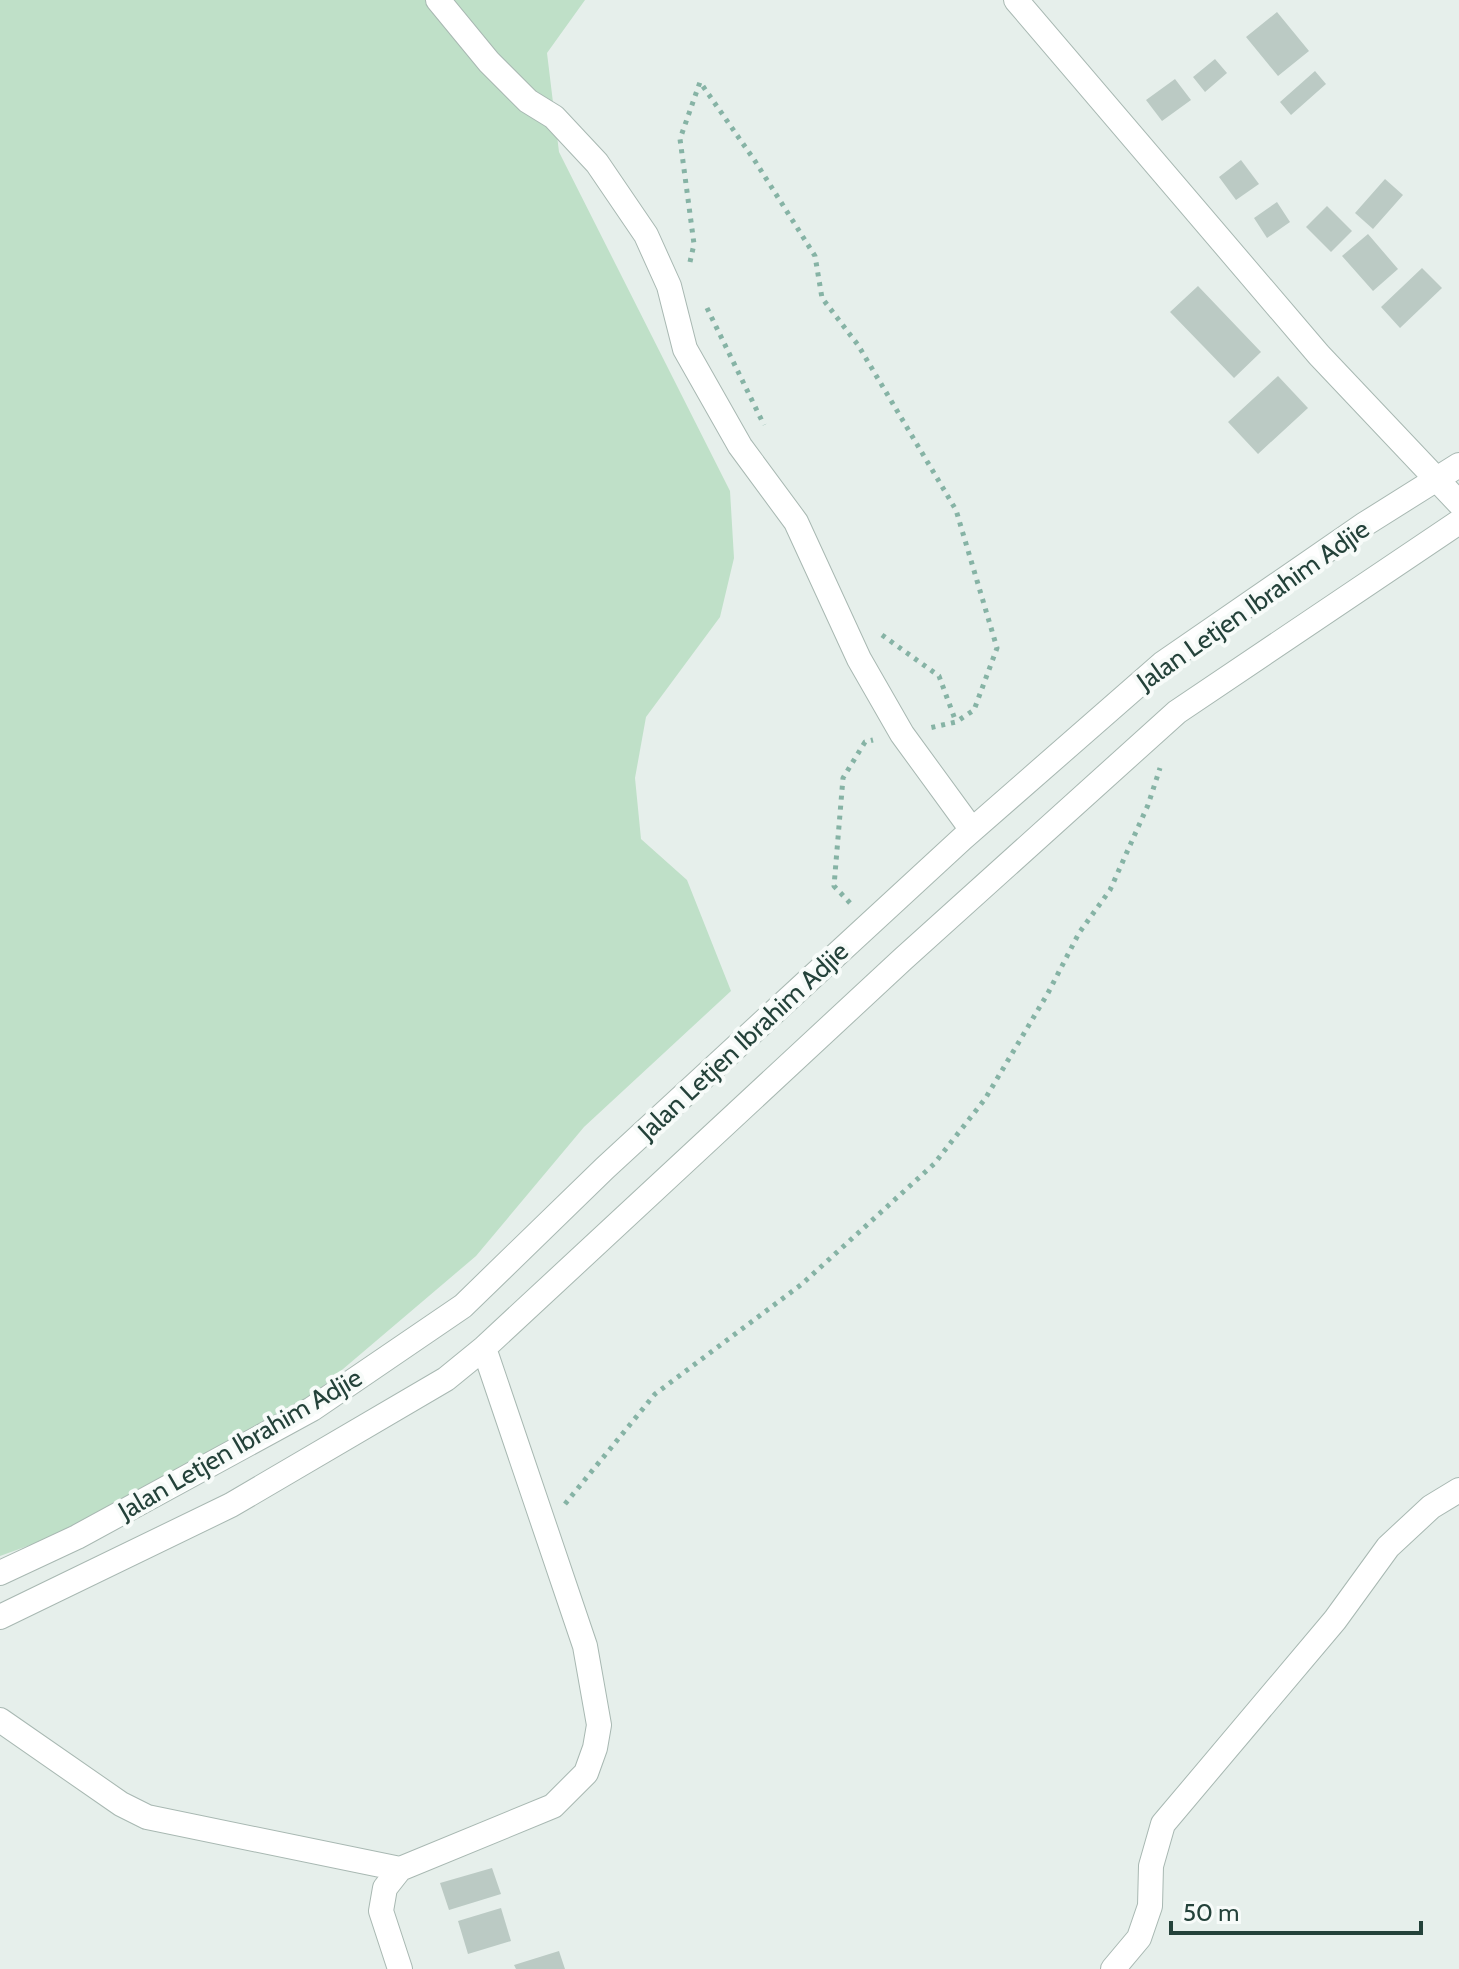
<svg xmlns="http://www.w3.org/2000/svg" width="1459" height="1969" font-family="Cabin,sans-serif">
	<rect width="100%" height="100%" fill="#e6efeb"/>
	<path fill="#bfe0c8" d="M0,0H585L547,53L559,152L730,491L734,558L720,617L646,717L635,778L641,839L687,880L731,991L584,1127L476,1256L256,1443L146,1503L0,1556Z"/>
	<path fill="#bbcac4" d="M1277,12L1309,51L1278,76L1246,37Z
		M1215,59L1227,73L1205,92L1193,77Z
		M1315,71L1326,84L1291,115L1280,102Z
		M1175,79L1191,100L1162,121L1146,100Z
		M1241,160L1259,184L1236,200L1219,177Z
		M1385,179L1403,195L1373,229L1355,213Z
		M1277,202L1290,222L1267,238L1254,218Z
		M1327,206L1352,231L1331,252L1306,227Z
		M1368,234L1398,269L1373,291L1342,256Z
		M1422,268L1442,288L1400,328L1381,307Z
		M1198,286L1261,352L1234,378L1170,312Z
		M1278,376L1308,408L1258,454L1228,422Z
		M492,1868L501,1894L449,1910L440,1883Z
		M501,1908L511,1941L468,1954L458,1921Z
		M559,1951L565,1969H516L514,1965Z"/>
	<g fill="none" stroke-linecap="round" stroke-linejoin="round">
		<g stroke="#a8b8b2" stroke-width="26">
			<path id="minor" d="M438,0L489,62L528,101L554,117L597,163L646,235L669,286L685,349L740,446L796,522L859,659L902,734L972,830
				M1016,0L1319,355L1459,503
				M0,1573L77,1537L312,1409L463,1306L605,1168L963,838L1162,664L1365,524L1459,465
				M0,1617L231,1505L446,1379L484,1348L903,959L1177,712L1459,522
				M0,1720L121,1804L147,1817L400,1869
				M400,1969L381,1911L385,1888L400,1869L553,1806L586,1773L595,1748L599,1725L585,1646L484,1348
				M1113,1969L1139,1938L1150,1906L1151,1866L1163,1824L1335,1620L1388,1547L1431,1507L1459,1490"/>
		</g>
		<path stroke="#86b3a5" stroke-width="5" stroke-dasharray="4 6" stroke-linecap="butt" d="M690,262L694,244L680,139L700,82L755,161L815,256L822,298L858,345L956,510L997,648L974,710L956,722L929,728
			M707,308L764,425
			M882,635L939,676L956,722
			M850,903L834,886L843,778L865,742L873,740
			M565,1504L655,1394L802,1284L934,1164L985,1099L1048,993L1079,933L1110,890L1148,805L1160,768"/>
		<use href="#minor" stroke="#fff" stroke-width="24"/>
	</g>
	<g text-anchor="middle" stroke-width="8" stroke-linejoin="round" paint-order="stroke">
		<g font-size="26" fill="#24423a" stroke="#f7fbf9">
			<text transform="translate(1253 605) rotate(-35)" y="9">Jalan Letjen Ibrahim Adjie</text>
			<text transform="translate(743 1041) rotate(-43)" y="9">Jalan Letjen Ibrahim Adjie</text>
			<text transform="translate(240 1444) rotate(-30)" y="9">Jalan Letjen Ibrahim Adjie</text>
		</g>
	</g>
	<path d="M1171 1921v12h250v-12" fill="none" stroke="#24423a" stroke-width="4"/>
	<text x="1183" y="1921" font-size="24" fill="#24423a" stroke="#f7fbf9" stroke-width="6" paint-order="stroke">50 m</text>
</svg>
